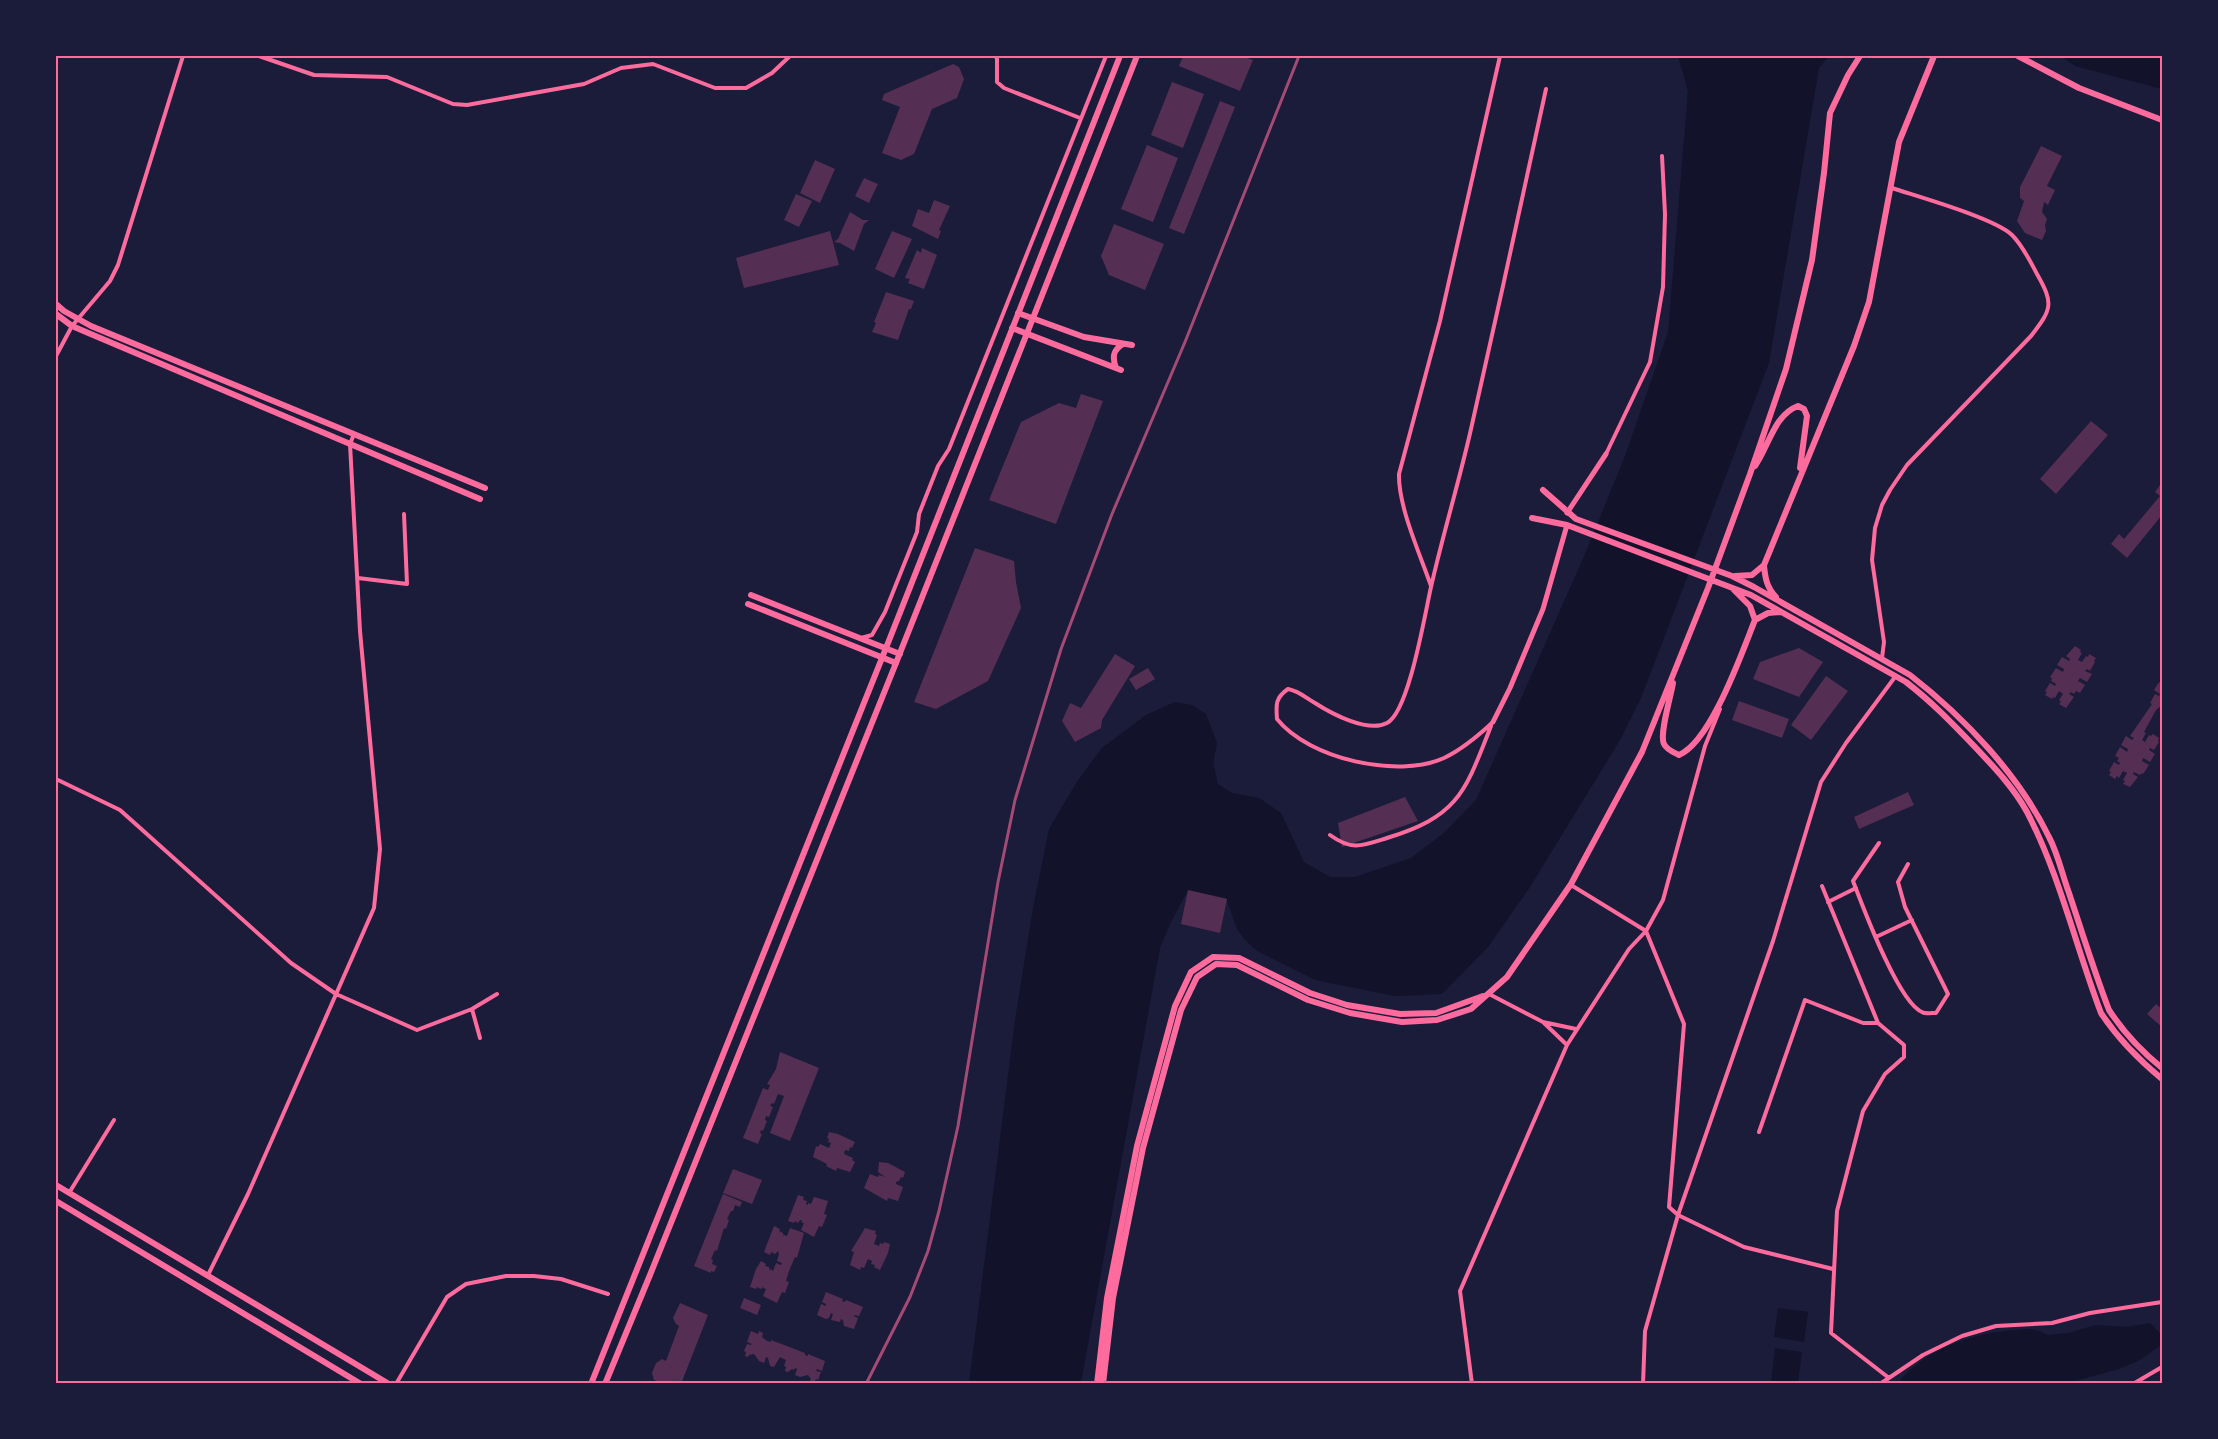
<svg xmlns="http://www.w3.org/2000/svg" width="2218" height="1439" font-family="'Source Sans 3',sans-serif">
	<rect width="100%" height="100%" fill="#1b1b3a"/>
	<path fill="#12122b" d="M1678,56H1829L1819,68L1769,363L1641,698L1620,740L1530,887L1488,947L1442,994L1395,996L1315,980L1257,951L1245,940L1237,929L1226,898L1188,890L1170,924L1160,948L1081,1383L969,1384L1015,1020L1033,908L1049,829L1078,780L1102,748L1146,715L1175,702L1192,705L1206,714L1217,743L1213,763L1218,784L1232,793L1259,798L1281,813L1304,862L1330,877H1355L1411,858L1445,832L1476,800L1585,554L1625,456L1668,332L1688,91Z
		M2061,56H2162V89L2075,66Z
		M1778,1308L1808,1312L1804,1342L1774,1337Z
		M2150,1323L2162,1335L2161,1345L2138,1361L2119,1369L2068,1383H1898C1925,1349 1974,1332 2017,1330C2030,1329 2037,1328 2047,1335L2068,1333L2096,1325L2127,1327Z
		M1775,1348L1802,1352L1798,1383H1771Z"/>
	<path fill="#542f53" d="M1183,56H1241L1253,60L1240,91L1179,66Z
		M953,64L959,67L964,79L957,98L932,109L914,154L901,160L882,153L900,107L882,100L884,94Z
		M1172,82L1204,94L1183,148L1151,135Z
		M1220,101L1235,107L1184,234L1169,228Z
		M1147,145L1178,158L1153,222L1121,209Z
		M2041,146L2062,156L2047,186L2055,190L2048,205L2044,202L2042,212L2047,219L2045,225L2046,231L2042,240L2025,233L2017,221L2024,201L2020,198V187Z
		M815,160L835,169L820,203L800,193Z
		M864,178L878,184L869,203L855,196Z
		M796,194L812,201L799,227L784,220Z
		M934,200L950,206L939,230L941,231L938,239L912,226L918,209L929,213Z
		M850,212L863,220H869L864,224L854,251L840,243L834,242L838,239Z
		M1114,224L1164,244L1145,290L1109,275L1101,256Z
		M830,231L839,265L744,288L736,258Z
		M892,231L912,239L894,278L875,269Z
		M922,248L937,255L924,289L908,283L910,279L905,278L917,250L921,253Z
		M886,292L914,301L911,309H909L898,340L872,332L876,323L874,322Z
		M1081,394L1103,401L1056,524L989,500L1021,422L1059,403L1076,408Z
		M2091,421L2108,435L2056,494L2040,479Z
		M2162,482V515L2127,558L2111,544L2119,534L2124,539L2160,496L2155,492Z
		M975,548L1014,561L1016,582L1021,608L988,681L936,709L914,702Z
		M2075,646L2081,650L2080,652L2082,653L2078,660L2082,662L2086,656L2088,657L2089,654L2096,658L2094,661L2095,662L2090,671L2087,669L2085,671L2092,674L2087,682L2080,678L2078,681L2085,685L2080,693L2076,691L2074,694L2071,692L2069,694L2074,697L2066,708L2059,704L2061,702L2059,700L2063,694L2059,691L2055,698L2053,697L2052,699L2045,695L2047,692L2045,691L2050,683L2055,686L2056,684L2051,681L2052,678L2050,677L2056,668L2063,672L2064,669L2057,665L2062,657L2069,661L2070,659L2066,656Z
		M1799,648L1823,662L1799,697L1753,679L1760,662Z
		M1115,654L1135,666L1102,720L1101,728L1075,742L1062,721L1070,703L1081,708Z
		M1148,668L1155,679L1136,690L1129,679Z
		M1826,676L1848,691L1811,740L1791,725Z
		M2159,682L2162,684V705L2156,710L2144,732L2146,733L2142,740L2145,742L2149,735L2151,736L2153,734L2159,738L2158,741L2159,742L2154,750L2150,748L2149,750L2155,754L2150,762L2143,758L2142,761L2149,765L2143,774L2142,773L2140,775L2134,772L2133,774L2138,777L2130,787L2123,784L2125,781L2123,780L2127,773L2123,771L2119,778L2117,776L2115,779L2109,775L2111,772L2109,771L2114,762L2119,765L2120,763L2117,761L2119,758L2115,756L2120,747L2127,752L2128,749L2121,745L2126,736L2132,740L2134,738L2130,736L2152,704L2150,703L2155,694L2159,696L2160,694L2154,690Z
		M1739,701L1789,719L1782,738L1732,720Z
		M1908,792L1914,805L1859,829L1854,817Z
		M1405,797L1418,821L1342,847L1338,823Z
		M1188,890L1227,899L1220,933L1181,924Z
		M2156,1004L2162,1009V1027L2147,1014Z
		M780,1052L819,1068L790,1141L770,1133L784,1096L778,1094L774,1104L772,1103L770,1106L773,1107L769,1117L766,1116L765,1120L767,1121L763,1131L761,1130L760,1133L762,1134L758,1144L743,1138L763,1088L768,1090L770,1085L767,1084L776,1069Z
		M829,1132L838,1134L855,1142L852,1148L850,1147L849,1151L845,1150L844,1154L853,1158L852,1160L855,1162L850,1172L837,1168L836,1171L826,1166L827,1164L813,1157L816,1146L818,1147L820,1144L829,1148L831,1143L828,1142L829,1139L827,1138Z
		M879,1162L888,1163L905,1172L903,1178L901,1177L899,1181L896,1182V1184L903,1187L898,1201L888,1198L887,1201L864,1188L870,1174L878,1177L879,1175L885,1177L878,1172Z
		M733,1169L762,1180L752,1204L723,1193Z
		M723,1194L742,1202L740,1207L735,1205L733,1211H731L727,1219L729,1220L726,1229L724,1228L717,1251L715,1250L711,1259L713,1260L712,1264L717,1266L714,1272L711,1271V1273L694,1266Z
		M798,1195L804,1197L803,1200L807,1201L806,1204L808,1205V1203L811,1204L814,1197L828,1201L824,1214L827,1215L822,1227L819,1226L814,1237L801,1230L804,1223L801,1222L802,1220H800L798,1223L795,1221L794,1223L788,1221Z
		M774,1226L780,1229L779,1231L783,1233L784,1237V1235L787,1236L790,1228L804,1233L797,1258L795,1257L789,1271L786,1281L789,1282L785,1293L782,1292L777,1303L763,1296L766,1289L763,1288L764,1286L761,1289L757,1287L756,1289L750,1287L756,1269L761,1261L766,1264L765,1266L769,1267L770,1271L771,1269L773,1271L776,1263L781,1265L782,1263L777,1261L779,1254L778,1251L775,1254L771,1252L770,1255L764,1252Z
		M865,1228L876,1231L875,1234L877,1235L874,1244L879,1246L880,1243L883,1244L884,1242L890,1244L888,1253L880,1270L874,1267L875,1265L871,1264L872,1261L868,1259L864,1268L861,1267L860,1270L850,1265L854,1252L851,1251Z
		M826,1292L843,1299L842,1301L845,1302L846,1300L863,1307L859,1316L854,1315V1316L858,1318L854,1329L844,1326L843,1320L841,1319L840,1322L831,1320L833,1314L831,1313L829,1318L826,1319L817,1315L821,1304L826,1306V1304L822,1302Z
		M744,1298L761,1305L757,1315L740,1308Z
		M680,1303L708,1315L681,1384H664L654,1380L652,1373L656,1363L662,1359L666,1361L679,1326L676,1324L673,1318Z
		M751,1331L758,1334L759,1331L763,1333L762,1337L767,1341L771,1342V1340L805,1353V1355L808,1356V1354L825,1361L822,1371L817,1369L816,1371L821,1372L818,1380L816,1379L814,1383L810,1381L811,1379L808,1375L800,1377L795,1375L797,1369L795,1368L794,1370L792,1369L788,1372L785,1371L786,1367L784,1366L786,1360L780,1357L774,1367L770,1366L768,1358L766,1357L764,1363L759,1361L754,1354L749,1355L748,1357L745,1356L746,1352L744,1351L747,1344L751,1345L752,1344L747,1342Z"/>
	<g fill="none" stroke-linecap="round" stroke-linejoin="round">
		<path stroke="#ff6b9d" stroke-width="4" d="M259,56L314,75L387,77L453,104L467,105L584,84L621,68L653,64L715,88H746L772,73L790,56
			M995,56L997,58V82L1004,88L1080,118
			M56,356L72,326L110,281L118,265L183,56
			M1606,454L1650,362L1663,287L1665,214L1662,156
			M358,578L407,584L404,514
			M1431,586C1420,554 1398,506 1399,474L1440,321L1500,56
			M861,638L872,635L885,612L917,532L919,514L938,466L949,449L1106,56
			M1882,658L1884,642L1872,560L1875,528L1882,505L1890,490L1907,465L2031,336C2052,309 2054,304 2037,274C2030,261 2023,246 2012,235C1994,218 1919,197 1892,188
			M1493,722C1478,736 1463,749 1444,758C1398,779 1309,759 1277,719C1276,705 1275,698 1288,689C1299,691 1306,698 1315,703C1332,714 1368,733 1387,723C1409,712 1425,613 1431,587C1443,534 1459,482 1471,429C1497,316 1521,202 1546,89
			M56,779L120,810L291,963L336,994L417,1030L472,1009
			M1330,835C1352,851 1362,846 1387,838C1459,816 1465,792 1491,726
			M1879,843L1853,881C1863,907 1898,1002 1922,1012C1925,1014 1932,1013 1936,1013L1948,994L1905,907L1898,882L1908,864
			M1571,885L1646,931L1684,1024L1669,1207L1678,1215L1744,1247L1833,1269
			M1822,886L1878,1023
			M1828,902L1856,888
			M1876,937L1912,920
			M1489,994L1543,1022
			M480,1038L472,1009L497,994
			M1567,1045L1543,1022L1576,1029
			M1759,1132L1805,1000L1863,1023H1878L1904,1045V1057L1885,1074L1863,1111L1837,1211L1831,1333L1889,1378
			M69,1193L114,1120
			M208,1275L248,1194L374,908L380,849L360,631L350,444L354,434
			M396,1384L447,1297L466,1284L506,1276H534L561,1279L608,1294
			M1472,1384L1460,1291L1567,1045L1629,949L1646,931L1663,900L1705,746L1720,709
			M1643,1384L1645,1331L1678,1215L1773,941L1821,782L1846,743L1895,677
			M1880,1384L1923,1355L1962,1336L1996,1326L2052,1323L2090,1313L2162,1302
			M2133,1384L2162,1367"/>
		<path stroke="#ff6b9d" stroke-width="5" d="M1567,513L1606,454
			M1493,722L1510,688L1543,609L1567,525"/>
		<path stroke="#ff6b9d" stroke-width="6" d="M2018,56L2079,88L2162,120
			M56,304L64,311L91,326L485,488
			M1018,313L1084,337L1132,345
			M56,314L72,326L86,332L480,499
			M1012,328L1121,370
			M1116,368C1112,357 1113,350 1123,344
			M1755,466C1769,446 1774,415 1798,406L1804,409L1807,416L1800,468
			M1543,490L1576,519L1732,576L1754,587L1910,675C1964,717 2019,775 2049,837C2058,854 2062,874 2069,893C2082,932 2094,971 2109,1010C2124,1033 2141,1051 2162,1068
			M1532,518L1567,525L1751,595L1906,682C1932,702 1953,724 1976,748C1994,767 2014,788 2027,812C2059,873 2076,947 2101,1013C2118,1039 2138,1059 2162,1079
			M1764,565L1854,346L1869,302L1899,142L1934,56
			M1735,576L1752,575L1764,565C1765,578 1767,588 1776,597
			M1733,589L1750,606L1755,620L1768,613L1781,612
			M751,595L900,654
			M748,604L896,663
			M1673,683C1671,696 1659,735 1664,744C1667,750 1673,752 1679,755C1711,742 1742,652 1755,620
			M1097,1384L1107,1298L1137,1146L1175,1006L1191,972L1213,957L1239,958L1310,993L1347,1005L1400,1014L1436,1013L1483,996
			M1103,1384L1113,1298L1143,1148L1181,1010L1197,977L1216,964L1237,965L1308,1000L1350,1013L1402,1022L1437,1020L1471,1009L1507,977L1571,884L1642,752L1708,588L1750,474L1786,369L1812,260L1824,173L1830,113L1848,75L1860,56"/>
		<path stroke="#ff6b9d" stroke-width="6" d="M56,1185L389,1384
			M56,1201L361,1384
			M591,1384L886,648L1120,56
			M605,1384L650,1275L896,663L1137,56"/>
		<path stroke="#a44b75" stroke-width="3" d="M866,1384L910,1297L928,1251L939,1211L958,1126L998,882L1015,800L1061,649L1112,514L1185,342L1299,56"/>
	</g>
	<rect width="2218" height="1439" fill="none" stroke="#1b1b3a" stroke-width="114"/>
	<rect x="57" y="57" width="2104" height="1325" fill="none" stroke="#ff6b9d" stroke-width="2"/>
</svg>
